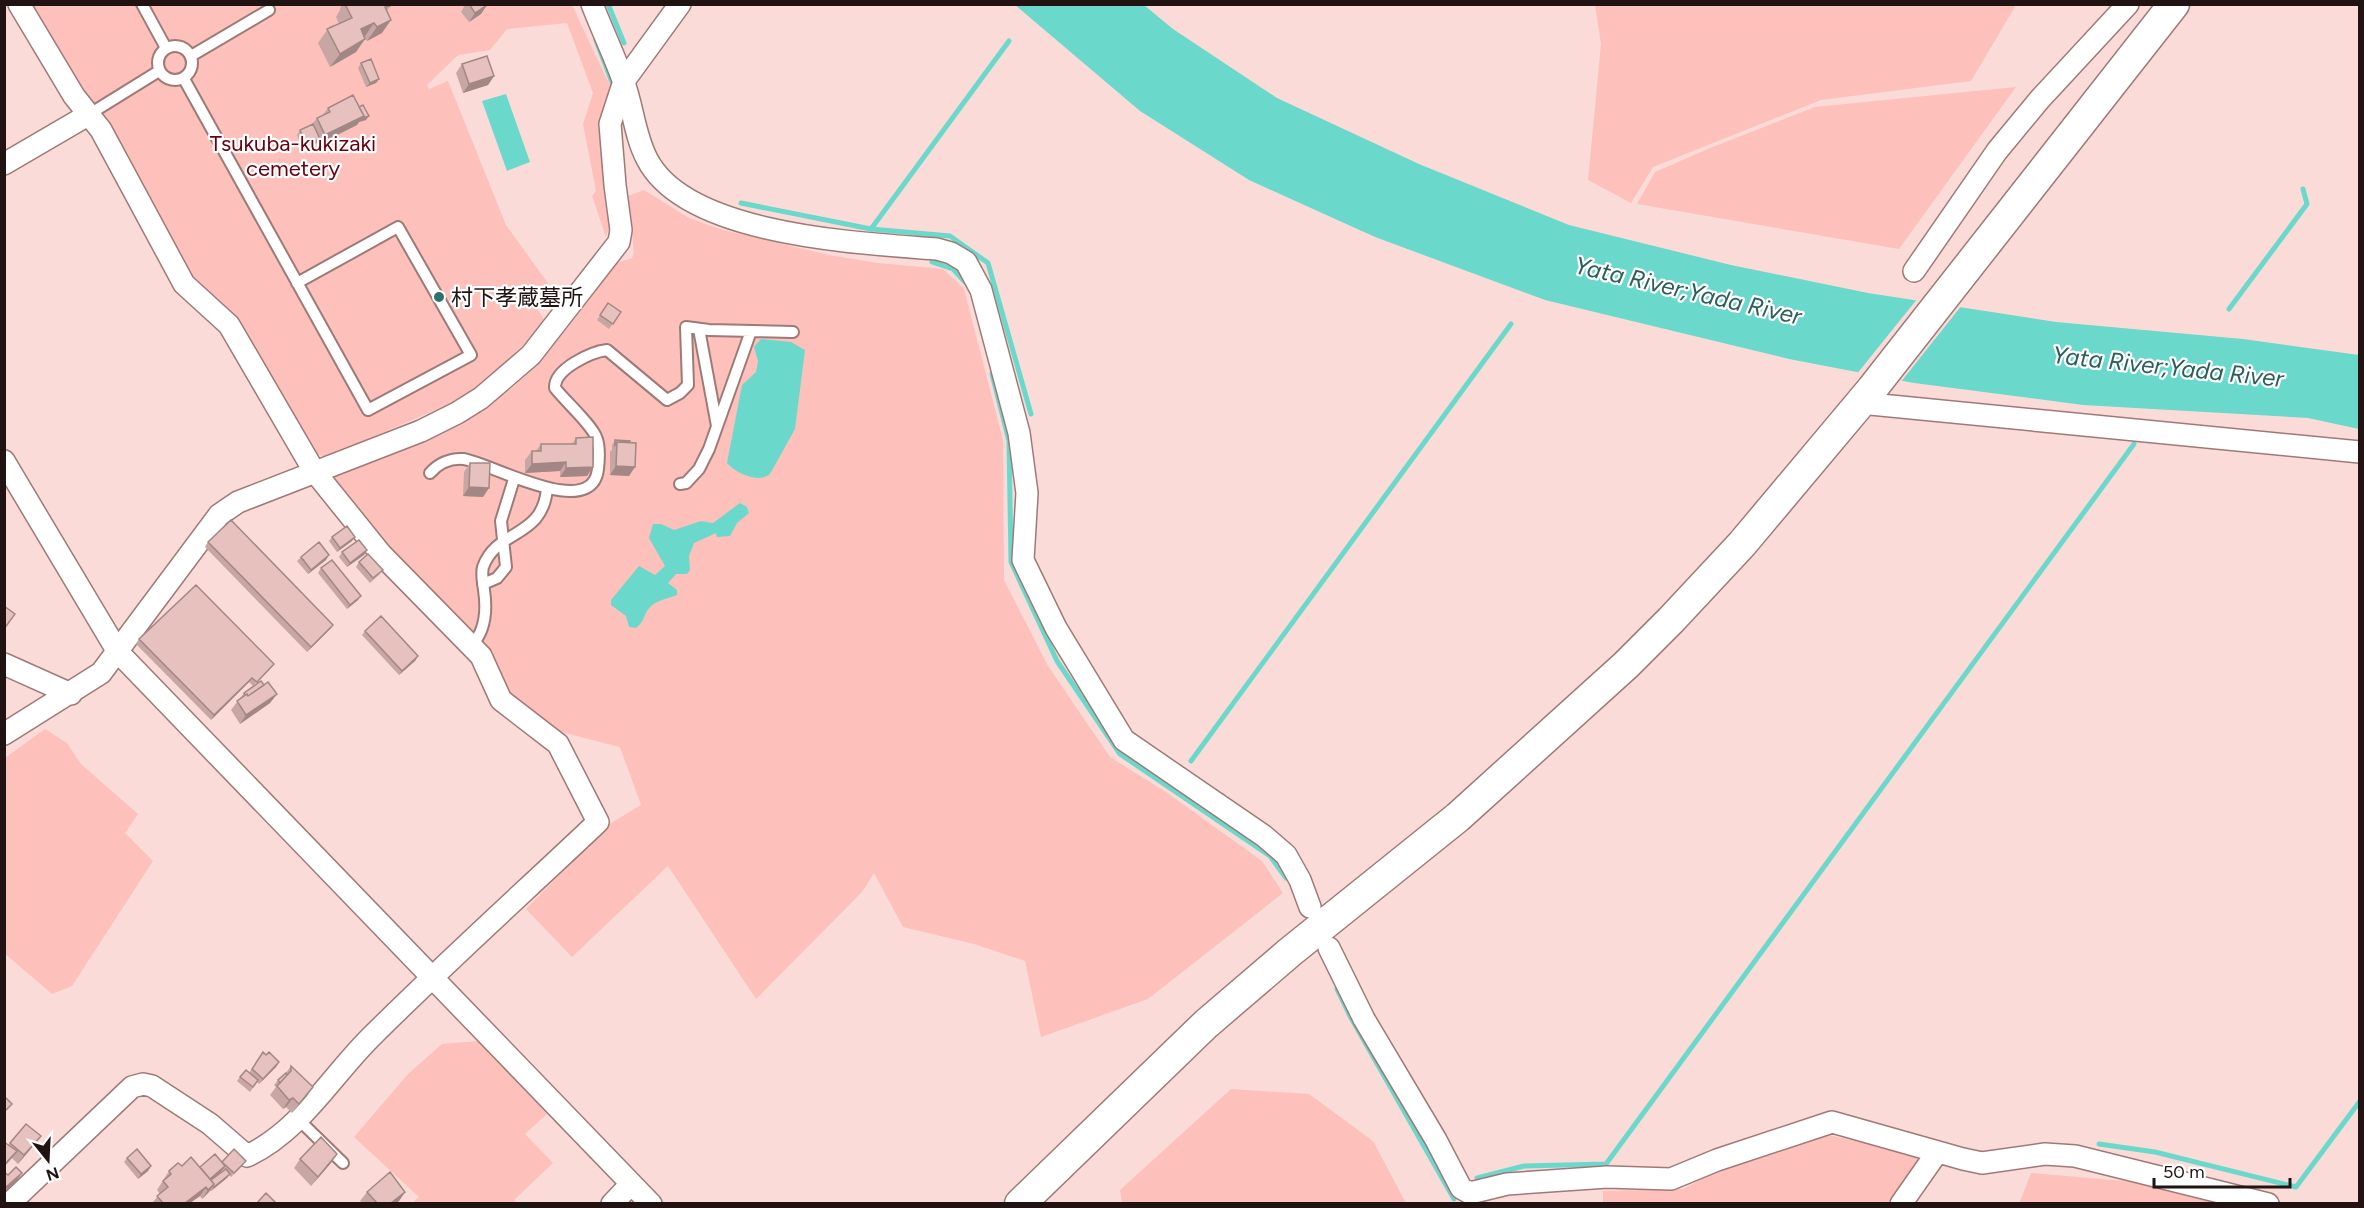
<svg xmlns="http://www.w3.org/2000/svg" width="2364" height="1208" font-family="Figtree,'Noto Sans JP',sans-serif">
	<rect width="100%" height="100%" fill="#fbdbd8"/>
	<path fill="#fdc0bb" d="M435,4L572,5L612,90V219L606,237L592,196L596,191L583,124L593,93L567,23L507,29L490,50L458,55L427,85L429,89L448,81L506,225L550,286L535,305L546,323L485,382L454,402L326,457L312,453L192,280L31,5Z
		M1595,5V4L2016,5L1971,81L1821,100L1653,167L1631,203L1588,180L1601,44Z
		M2016,87L1899,249L1637,204L1655,172L1710,148L1815,107Z
		M644,190L689,218L723,230L829,255L878,263L943,269L964,289L1003,440L1004,580L1048,666L1110,757L1166,792L1262,861L1283,893L1148,999L1041,1037L1025,961L974,944L903,927L874,873L862,892L756,999L668,866L572,957L526,909L611,823L641,805L620,747L557,731L505,692L325,476C381,454 443,436 492,403C538,372 584,308 616,263L632,258L634,253L628,196Z
		M45,729L67,743L81,764L138,814L125,833L153,861L72,986L52,994L4,953L5,758Z
		M479,1041L547,1114L525,1134L553,1163L514,1200L517,1203H412L419,1197L354,1137L408,1074L442,1044Z
		M1231,1089L1309,1094L1373,1141L1406,1203H1122L1120,1190Z
		M1828,1135L1928,1157L1888,1203L1603,1204V1191L1683,1189L1741,1159Z
		M2031,1173L2158,1184L2229,1204H2019Z"/>
	<path fill="#6ad9cb" d="M1015,5H1144L1173,29L1277,98L1419,164L1569,225L1731,265L1868,293L2056,322L2243,339L2359,355V429L2308,418L2083,405L1914,383L1789,359L1545,300L1375,237L1249,180L1140,111Z
		M506,94L530,162L507,171L482,101Z
		M761,339L791,342L805,350L795,429L770,474C758,484 736,473 727,463L742,385L756,372L758,361L754,347Z
		M740,503L747,507L749,513L737,523L730,536L717,537L716,533L694,543L689,556L690,570L687,574H676L668,583L677,590V595C666,599 653,601 647,611C643,618 643,623 636,628L629,627L626,616L611,605V600L639,566L655,575L665,566L649,538L653,524H661L674,530L701,521L713,523Z"/>
	<path fill="#fbdbd8" d="M1918,298L1962,305L1900,383L1856,375Z"/>
	<g fill="none" stroke-linecap="round" stroke-linejoin="round">
		<path stroke="#6ad9cb" stroke-width="5" d="M608,4L624,43
			M596,40L613,85
			M741,203L871,229L950,236L988,263L1031,414
			M871,229L1009,41
			M932,262L953,269L965,282
			M2229,309L2307,204L2303,189
			M992,374L1009,441L1011,562L1057,661L1120,754L1270,856L1286,878
			M1191,761L1511,324
			M1337,989L1350,1016L1454,1199
			M2099,1144L2155,1152L2296,1187L2360,1101
			M1477,1178L1524,1166L1606,1164L2134,444"/>
		<g stroke="#9e7a77" stroke-width="14">
			<path id="lane" d="M142,4L166,48
				M158 63a17 17 0 1 1 34 0a17 17 0 1 1-34 0Z
				M191,56L269,10
				M184,79L368,410L471,355L398,227L297,283
				M88,115L159,71
				M699,329L717,426
				M430,473C438,464 450,458 463,459C487,461 592,523 598,469C599,460 600,445 596,437C591,424 565,401 555,388C554,369 591,352 607,350L667,400L680,393L688,385L686,327L709,330L793,332
				M680,484L686,483L699,469L709,449L751,331
				M483,584L497,578L506,567L501,521L514,479
				M471,646C486,631 487,610 484,590C483,582 481,574 483,567C497,528 543,539 547,488
				M298,1119L343,1163"/>
		</g>
		<g stroke="#9e7a77" stroke-width="24">
			<path id="street" d="M592,4C602,30 614,55 623,80C633,106 634,134 647,159C686,236 861,243 937,249L951,253L966,262L981,290L1019,433L1027,493L1023,560L1056,628L1124,740L1264,836L1286,855L1300,880L1310,907
				M4,164L88,115
				M1914,271L1997,151L2040,99L2128,4
				M1860,403L2360,452
				M4,461L118,652L651,1204
				M4,664L71,694
				M4,734L101,673L219,515L238,502L421,431L457,413L481,398L531,355L619,242L621,230L615,185L610,124L624,81L680,4
				M1329,948L1364,1019L1436,1140L1461,1188L1470,1193L1507,1184L1607,1177L1671,1179L1717,1160L1832,1122L1963,1159L1982,1163L2045,1154L2075,1156L2268,1204
				M9,1204L132,1087L143,1084L152,1086L210,1124L247,1156C300,1131 330,1078 370,1038C444,964 522,894 598,822L558,744L501,700L481,656L381,554L314,471L229,325L184,284L101,130L74,96L19,4
				M612,1204L631,1184
				M1901,1204L1936,1154"/>
		</g>
		<g stroke="#9e7a77" stroke-width="33">
			<path id="secondary" d="M1020,1204L1206,1024L1290,952L1458,817L1626,665L1671,620L1742,544L1872,389L2174,4"/>
		</g>
		<use href="#lane" stroke="#fff" stroke-width="10"/>
		<use href="#street" stroke="#fff" stroke-width="21"/>
		<use href="#secondary" stroke="#fff" stroke-width="30"/>
	</g>
	<path fill="#c7a6a3" fill-rule="evenodd" d="M342,4H389L390,6L387,11L382,33L367,41L364,36L356,52L330,67L318,43L330,26L339,24L336,17L340,10V9Z
		M462,4H487L481,14L469,22L461,12L464,7Z
		M361,63L379,79L376,83L366,87L358,68Z
		M462,64L494,76L488,85L463,93L456,73Z
		M328,108L366,120L359,122L357,125L319,144L318,142L304,150L297,135L300,130L312,124L317,118L322,116Z
		M608,303L621,312L609,329L597,320Z
		M576,438L593,467L587,476L560,477V471L525,473V460L532,451H536L541,444H572Z
		M615,440L630,441L629,476L610,475V451L612,450V445Z
		M470,463L483,497L463,496L464,472Z
		M332,537L352,541L337,552L329,541Z
		M208,542L333,625L330,629L307,652L205,547Z
		M367,550L364,555L347,567L339,557L342,552Z
		M301,557L326,560L308,574L297,561Z
		M359,562L380,574L370,583L356,567Z
		M321,568L358,600L347,609L318,573Z
		M365,631L418,656L415,661L399,675L362,635Z
		M139,639L274,664L253,686L249,682L211,720L136,644Z
		M264,685L277,694L270,703L240,724L231,710L244,693Z
		M263,1052L266,1055L279,1062L276,1067L259,1084L257,1082L250,1092L237,1081L240,1077L249,1073Z
		M291,1066L307,1096L292,1113L286,1107L283,1109L270,1095L276,1087L274,1085L278,1080L286,1073Z
		M26,1124L34,1145L18,1164L12,1158L4,1167L8,1145Z
		M234,1149L243,1165L231,1177L229,1175L227,1178L211,1191H210L202,1199L200,1196L190,1203H152L160,1194L157,1190L169,1171L182,1166L200,1167L222,1163ZM223,1169L224,1171L211,1180Z
		M127,1158L151,1166L148,1171L138,1179L124,1162Z
		M300,1159L331,1163L311,1186L294,1168Z
		M367,1192H405L399,1201L396,1203H363L360,1201Z"/>
	<path fill="#a28784" d="M487,5L481,14L469,22L475,13Z
		M391,20L382,33L367,41L377,27Z
		M374,23L365,36L352,43L361,29Z
		M365,39L356,52L330,67L340,54Z
		M494,76L488,85L463,93L469,84Z
		M379,79L376,83L366,87L370,83Z
		M364,116H369L366,120L359,122L357,125L319,144L325,135Z
		M320,139L317,143L304,150L307,145Z
		M566,462L560,471L525,473L532,464Z
		M616,466L635,467L629,476L610,475Z
		M593,467L587,476L560,477L566,468Z
		M469,487L489,488L483,497L463,496Z
		M355,537L352,541L337,552L340,548Z
		M367,550L364,555L347,567L350,563Z
		M329,555L326,560L308,574L311,570Z
		M361,596L358,600L347,609L350,605Z
		M333,625L330,629L307,652L311,647Z
		M418,656L415,661L399,675L402,671Z
		M252,678L249,682L211,720L214,715Z
		M277,694L270,703L240,724L246,715Z
		M279,1062L276,1067L259,1084L263,1079Z
		M313,1087L307,1096L292,1113L299,1104Z
		M293,1098L286,1107L283,1109L289,1100Z
		M41,1136L34,1145L18,1164L24,1155Z
		M17,1151L10,1160L4,1167V1165Z
		M337,1154L331,1163L311,1186L318,1177Z
		M151,1166L148,1171L138,1179L141,1174Z
		M225,1166L222,1171L204,1186L207,1181Z
		M22,1173L16,1182L4,1192V1189L6,1187Z
		M230,1174L227,1178L211,1191L214,1187Z
		M214,1184L208,1193L202,1199L208,1190Z
		M206,1187L200,1196L190,1203H185Z
		M405,1192L399,1201L396,1203H391Z"/>
	<path fill="#e7c1bd" stroke="#a28784" stroke-width="1.5" d="M345,4H389L390,6L385,7L391,20L377,27L374,23L361,29L365,39L340,54L327,29L352,18Z
		M469,4H487V5L475,13Z
		M487,56L494,76L469,84L462,64Z
		M371,59L379,79L370,83L361,63Z
		M353,95L364,116L325,135L317,118L330,112L328,108Z
		M363,105L369,116L363,118L364,116L359,107Z
		M313,124L320,139L307,145L300,130Z
		M608,303L621,312L613,324L600,315Z
		M593,437V467L566,468V462L532,464V451H541V444H576V438Z
		M615,440L630,441V442H617L615,445Z
		M617,442L636,443L635,467L616,466Z
		M470,463H490L489,488L469,487Z
		M231,520L333,625L311,647L208,542Z
		M347,526L355,537L340,548L332,537Z
		M359,540L367,550L350,563L342,552Z
		M319,542L329,555L311,570L301,557Z
		M368,554L383,570L373,578L359,562Z
		M332,560L361,596L350,605L321,568Z
		M196,585L274,664L257,682L252,678L214,715L139,639Z
		M4,606L15,614L4,629Z
		M381,616L418,656L402,671L365,631Z
		M261,681L264,685L248,696L247,694L245,695L244,693Z
		M268,682L277,694L246,715L237,701L247,694L248,696Z
		M263,1052L266,1055L269,1052L279,1062L263,1079L252,1069Z
		M291,1066L313,1087L299,1104L293,1098L289,1100L277,1086L291,1071Z
		M246,1070L258,1080L253,1087L240,1077Z
		M286,1073L287,1075L280,1083L278,1080Z
		M4,1096L12,1104L4,1112Z
		M26,1124L41,1136L24,1155L10,1143Z
		M321,1137L337,1154L318,1177L300,1159Z
		M4,1142L17,1151L4,1165Z
		M137,1149L151,1166L141,1174L127,1158Z
		M234,1149L246,1161L234,1173L222,1162Z
		M215,1154L225,1166L210,1179L200,1167Z
		M191,1157L214,1184L208,1190L206,1187L185,1203H163L157,1196L168,1187L163,1181L171,1174L169,1171L178,1163L182,1166Z
		M16,1167L22,1173L6,1187L4,1190V1172L8,1175Z
		M226,1169L230,1174L214,1187L213,1186L214,1184L211,1180Z
		M390,1172L405,1192L391,1203H377L367,1192Z
		M266,1193L276,1203H257Z"/>
	<circle fill="#2b726a" stroke="#fff" stroke-width="2" cx="439" cy="297" r="6"/>
	<g text-anchor="middle" stroke-width="4.5" stroke-linejoin="round" paint-order="stroke">
		<g font-size="22" fill="#69000d" stroke="#fff">
			<text x="293" y="151">Tsukuba-kukizaki<tspan x="293" dy="25">cemetery</tspan></text>
		</g>
		<g font-size="22" fill="#201312" stroke="#fff" text-anchor="start">
			<text x="451" y="305">村下孝蔵墓所</text>
		</g>
		<g font-size="24" font-style="italic" fill="#2d5d57" stroke="#fff">
			<text transform="translate(1688 291) rotate(13)" y="8">Yata River;Yada River</text>
			<text transform="translate(2168 367) rotate(6)" y="8">Yata River;Yada River</text>
		</g>
	</g>
	<rect width="2364" height="1208" fill="none" stroke="#201312" stroke-width="12"/>
	<g transform="translate(48 1160) rotate(162)" stroke="#ffffff" stroke-width="4.5" paint-order="stroke">
	<path d="M0-4.5L10 22L0 15L-10 22Z" fill="#201312"/>
	<text y="-9" font-size="16" font-weight="bold" text-anchor="middle" fill="#201312">N</text>
	</g>
	<path d="M2154 1178v9h136v-9" fill="none" stroke="#201312" stroke-width="3"/>
	<text x="2163" y="1178" font-size="18" fill="#201312" stroke="#ffffff" stroke-width="4.5" paint-order="stroke">50 m</text>
</svg>
